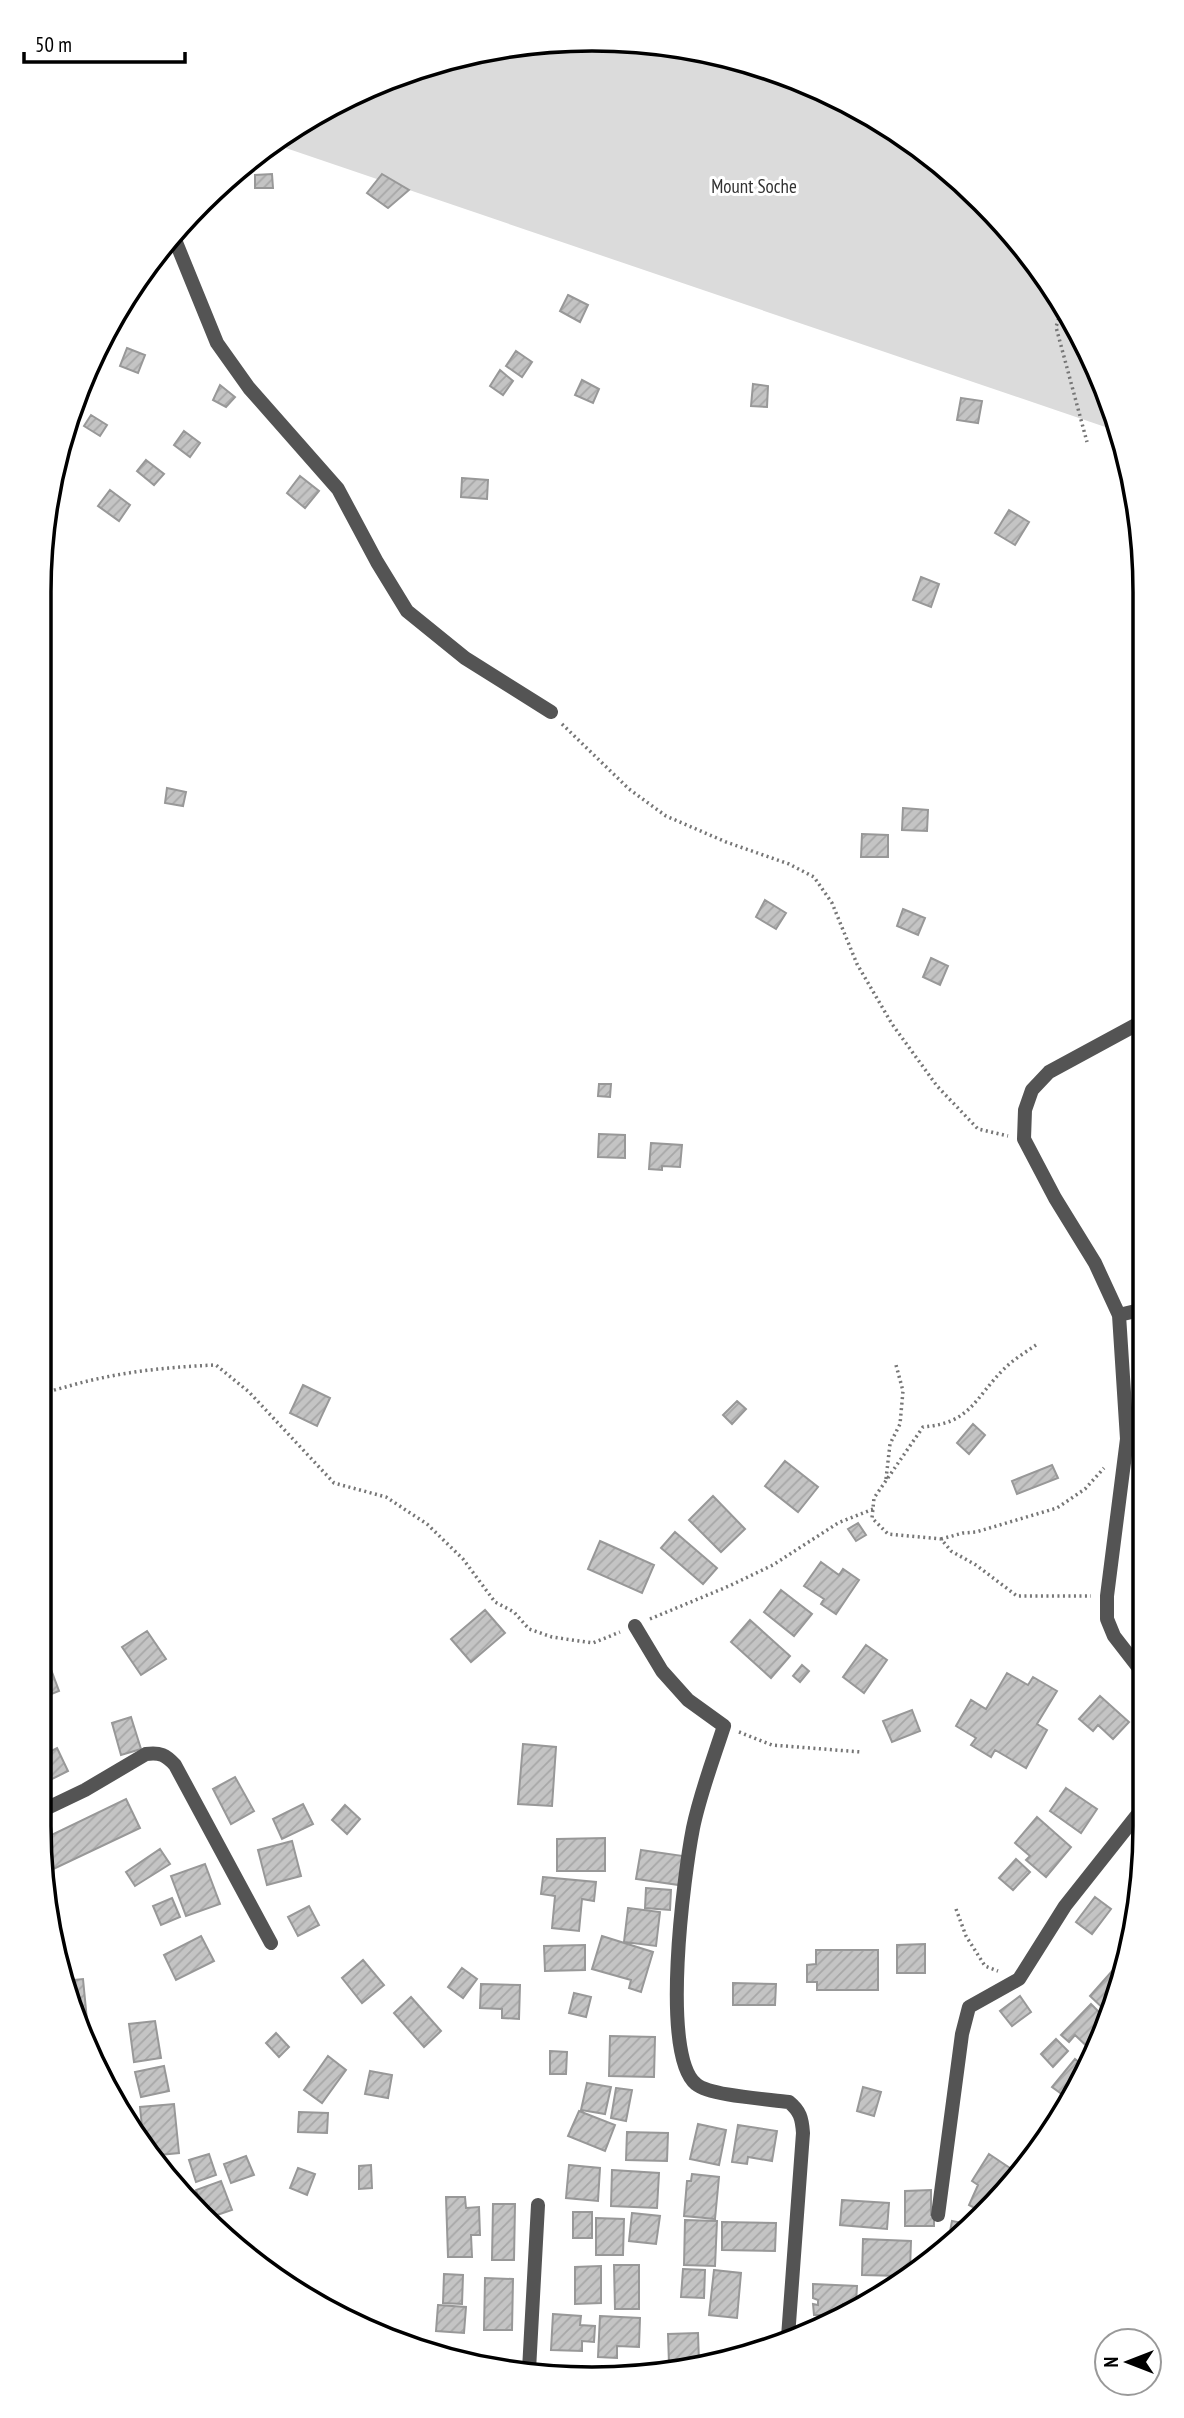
<svg xmlns="http://www.w3.org/2000/svg" width="1184" height="2418" font-family="'PT Sans Narrow',sans-serif">
	<defs>
		<pattern id="building-hatch" width="6" height="6" patternUnits="userSpaceOnUse" patternTransform="scale(1.75)"><rect width="6" height="6" fill="#c4c4c4"/><path d="M-1 1l2-2M0 6l6-6M5 7l2-2" fill="none" stroke="#a7a7a7"/></pattern>
	</defs>
	<rect width="100%" height="100%" fill="#fff"/>
	<path fill="#dbdbdb" d="M592,39L700,49L804,81L929,153L1031,255L1103,380L1117,431L271,143L285,132L381,80L484,49Z"/>
	<path fill="url(#building-hatch)" stroke="#989898" stroke-width="2" d="M272,174L273,188H255V175Z
		M382,174L409,190L388,208L367,193Z
		M568,295L588,305L580,322L560,311Z
		M127,348L145,355L138,373L120,366Z
		M516,351L532,362L522,377L506,366Z
		M500,370L513,381L503,395L490,386Z
		M582,380L599,389L593,403L575,395Z
		M753,384L768,386L767,407L751,406Z
		M220,385L235,397L226,407L213,400Z
		M961,398L982,401L978,423L957,420Z
		M91,415L107,425L100,436L84,426Z
		M184,431L200,443L190,457L174,445Z
		M146,460L164,474L154,485L137,471Z
		M300,476L319,491L305,508L287,493Z
		M462,478L488,480L487,499L461,497Z
		M110,490L130,505L119,521L98,506Z
		M1009,510L1029,522L1015,545L995,533Z
		M921,577L939,584L931,607L913,600Z
		M167,788L186,792L183,806L165,803Z
		M903,808L928,810L927,831L902,830Z
		M862,834L888,835V857H861Z
		M765,900L786,913L776,929L756,917Z
		M903,909L925,918L918,935L897,926Z
		M931,958L948,966L940,985L923,977Z
		M599,1084H611L610,1097L598,1096Z
		M599,1134L625,1135V1158L598,1157Z
		M651,1143L682,1145L680,1167L662,1166V1170L649,1169Z
		M303,1385L330,1398L317,1426L290,1413Z
		M737,1401L746,1409L732,1424L723,1415Z
		M973,1424L985,1435L969,1454L957,1443Z
		M785,1461L818,1487L798,1512L765,1486Z
		M1052,1465L1058,1478L1017,1494L1012,1481Z
		M713,1496L745,1529L721,1552L689,1520Z
		M858,1523L866,1535L856,1541L848,1529Z
		M675,1532L717,1568L703,1584L661,1548Z
		M600,1541L654,1565L642,1593L588,1569Z
		M821,1562L839,1575L843,1569L859,1580L836,1614L821,1604L824,1599L804,1586Z
		M781,1590L812,1614L794,1636L764,1612Z
		M485,1610L505,1633L471,1662L451,1639Z
		M750,1620L790,1656L771,1678L731,1642Z
		M147,1631L166,1659L141,1675L122,1647Z
		M866,1645L887,1660L864,1693L843,1677Z
		M43,1648L59,1691L39,1699V1650Z
		M802,1665L809,1671L800,1682L793,1676Z
		M1007,1673L1028,1685L1033,1677L1057,1691L1037,1724L1047,1730L1026,1768L995,1750L991,1757L971,1745L976,1738L956,1726L971,1700L986,1709Z
		M1100,1696L1129,1722L1113,1739L1098,1725L1093,1731L1079,1719Z
		M912,1710L920,1731L892,1742L883,1721Z
		M131,1717L141,1749L121,1755L112,1723Z
		M523,1744L556,1747L552,1806L518,1804Z
		M57,1748L68,1771L48,1781L45,1774L39,1777V1757Z
		M235,1777L254,1811L231,1824L213,1789Z
		M1066,1788L1097,1809L1081,1833L1050,1811Z
		M126,1799L140,1828L47,1872L41,1840Z
		M303,1804L313,1824L282,1839L273,1819Z
		M345,1805L360,1819L347,1834L332,1820Z
		M1037,1817L1071,1847L1046,1877L1026,1860L1030,1856L1015,1843Z
		M605,1838V1871H557V1839Z
		M292,1841L301,1876L267,1885L258,1850Z
		M160,1849L170,1864L135,1886L126,1872Z
		M641,1850L683,1856L679,1885L636,1879Z
		M1016,1859L1030,1872L1013,1890L999,1878Z
		M205,1864L220,1904L186,1916L171,1876Z
		M543,1877L596,1882L594,1901L582,1899L579,1931L552,1928L555,1896L541,1894Z
		M646,1888L671,1890L670,1910L645,1908Z
		M1095,1897L1111,1909L1092,1934L1076,1922Z
		M172,1898L180,1917L161,1925L153,1906Z
		M309,1906L319,1925L298,1936L288,1917Z
		M628,1908L660,1912L656,1946L624,1942Z
		M201,1936L214,1961L176,1980L164,1955Z
		M602,1936L653,1952L641,1992L629,1988L631,1980L592,1969Z
		M925,1944V1973H897V1945Z
		M585,1945V1970L545,1971L544,1946Z
		M816,1950H878V1990H817V1982H807V1965L816,1964Z
		M363,1960L384,1985L362,2003L342,1978Z
		M462,1968L477,1979L463,1998L448,1987Z
		M1113,1970L1121,1978L1110,2015L1090,1996Z
		M83,1979L87,2020L77,2021L68,2004L64,1981Z
		M733,1983L776,1984L775,2005H733Z
		M481,1984L520,1985L519,2019L502,2018V2009L480,2008Z
		M574,1993L591,1997L586,2017L569,2013Z
		M1020,1996L1031,2012L1012,2026L1000,2011Z
		M411,1997L441,2031L424,2047L394,2013Z
		M1091,2004L1108,2021L1103,2038L1095,2054L1075,2035L1069,2042L1061,2035Z
		M155,2021L161,2058L134,2062L129,2024Z
		M276,2033L289,2047L279,2057L266,2043Z
		M610,2036L655,2037L654,2077L609,2076Z
		M1056,2039L1068,2051L1053,2067L1041,2054Z
		M550,2051L567,2052L566,2074H550Z
		M328,2056L346,2070L322,2103L304,2090Z
		M1075,2059L1085,2067L1073,2082L1077,2086L1067,2098L1052,2087Z
		M164,2066L169,2091L141,2097L135,2072Z
		M370,2071L392,2075L388,2098L365,2094Z
		M587,2083L611,2087L605,2114L581,2110Z
		M863,2087L881,2092L874,2116L857,2111Z
		M616,2088L632,2090L626,2121L611,2118Z
		M174,2104L179,2153L149,2156L144,2146L140,2107Z
		M579,2111L615,2125L605,2151L568,2136Z
		M299,2112L328,2113L327,2133L298,2132Z
		M698,2124L726,2130L719,2165L690,2159Z
		M738,2125L777,2131L772,2161L748,2157L747,2164L732,2162Z
		M1054,2131L1052,2133L1029,2162L1026,2159Z
		M627,2132L668,2133L667,2161L626,2160Z
		M209,2154L216,2175L196,2182L189,2160Z
		M989,2154L1019,2174L986,2214L969,2205L978,2185L972,2181Z
		M246,2156L254,2175L231,2183L224,2164Z
		M371,2165L372,2188L359,2189V2166Z
		M569,2165L600,2168L598,2201L566,2198Z
		M298,2168L315,2174L307,2195L290,2188Z
		M612,2170L659,2173L657,2208L611,2206Z
		M692,2174L719,2177L715,2219L684,2216L687,2181H691Z
		M221,2181L232,2210L211,2217L204,2211L196,2190Z
		M931,2190V2215H934V2226H905V2191Z
		M446,2197H465L466,2208L479,2207L480,2235H471L472,2257H448Z
		M842,2200L889,2203L887,2229L840,2225Z
		M493,2204H515L514,2260H492Z
		M573,2212H592V2238H573Z
		M632,2213L660,2216L656,2244L629,2241Z
		M596,2218L624,2219L623,2255H596Z
		M685,2220L717,2221L715,2266L684,2265Z
		M952,2221L973,2225L948,2242Z
		M722,2222L776,2223L775,2251L722,2250Z
		M863,2239L911,2241L910,2270L902,2276L862,2275Z
		M249,2248L262,2255L258,2262L247,2251Z
		M614,2265H639V2309H615Z
		M601,2266V2303L575,2304V2267Z
		M683,2269L705,2270L704,2298L681,2297Z
		M714,2270L741,2273L737,2318L709,2315Z
		M444,2274L463,2275L462,2304L443,2303Z
		M485,2278L513,2279L512,2330H484Z
		M813,2284L857,2286L856,2303L843,2304V2315H814L813,2304L818,2305V2300L813,2298Z
		M438,2305L466,2307L464,2333L436,2331Z
		M553,2314L581,2316L580,2325L595,2326L594,2342L582,2341V2351L551,2350Z
		M600,2316L640,2318L639,2347L617,2346V2358L598,2357Z
		M698,2333L699,2362L669,2364L668,2334Z
		M450,2355L471,2358L470,2365L450,2358Z
		M618,2367L638,2369L637,2374L617,2373Z"/>
	<g fill="none" stroke-linecap="round" stroke-linejoin="round">
		<path stroke="#767676" stroke-width="3.5" stroke-dasharray="2 3.5" stroke-linecap="butt" d="M1062,308L1056,327L1087,442
			M562,724L629,789L666,816L726,842L789,864L814,877L832,903L857,964L892,1024L937,1086L978,1129L1008,1136
			M1036,1345C1026,1352 1014,1359 1005,1368C974,1398 972,1423 923,1427L874,1498L872,1518L888,1534L941,1539L951,1551L976,1565L1017,1596H1091
			M39,1397C47,1391 59,1389 69,1386C118,1372 166,1367 216,1365L249,1392L334,1483L386,1497L427,1524L463,1559L495,1602L514,1612L529,1629L552,1637L593,1643L620,1632
			M886,1479L890,1444L900,1424L903,1391L896,1365
			M941,1539L963,1533L976,1532L1057,1508L1085,1489L1104,1468
			M650,1619L729,1586L773,1565L838,1523L873,1509
			M739,1732L772,1745L861,1752
			M956,1909L966,1936L985,1966L998,1971"/>
		<path stroke="#545454" stroke-width="14" d="M173,235L217,343L249,388L338,489L377,562L407,611L465,658L551,712
			M1143,1021L1049,1072L1032,1090L1025,1110L1024,1139L1055,1198L1095,1263L1119,1315L1127,1439L1107,1596V1619L1114,1636L1145,1676
			M1119,1315L1144,1309
			M635,1626L662,1671L688,1700L724,1726C713,1760 700,1794 693,1828C684,1874 660,2055 696,2084C710,2096 768,2099 789,2102C800,2111 802,2118 803,2133L788,2337
			M39,1812L85,1790L146,1754C160,1752 166,1755 175,1765L271,1943
			M938,2215L962,2034L969,2007L1019,1979L1065,1906L1145,1805
			M529,2370L538,2205"/>
	</g>
	<g text-anchor="middle" stroke-width="6" stroke-linejoin="round" paint-order="stroke">
		<g font-size="19" fill="#323232" stroke="#fff">
			<text x="754" y="193">Mount Soche</text>
		</g>
	</g>
	<path d="M0 0H1184V2418H0ZM592 51H592A541 541 0 0 1 1133 592V1826A541 541 0 0 1 592 2367H592A541 541 0 0 1 51 1826V592A541 541 0 0 1 592 51Z" fill="#fff" fill-rule="evenodd"/>
	<path fill="none" stroke="#000" stroke-width="3.5" d="M592 51H592A541 541 0 0 1 1133 592V1826A541 541 0 0 1 592 2367H592A541 541 0 0 1 51 1826V592A541 541 0 0 1 592 51Z"/>
	<g transform="translate(1128 2362) rotate(270)"><circle r="33" fill="#ffffff" stroke="#999999" stroke-width="2"/>
	<path d="M0-5L12 26L0 18L-12 26Z" fill="#000000"/>
	<text y="-10" font-size="19" font-weight="bold" text-anchor="middle" fill="#000000">N</text>
	</g>
	<path d="M24 52v10h161v-10" fill="none" stroke="#000000" stroke-width="3.5"/>
	<text x="35" y="52" font-size="21" fill="#000000" stroke="#ffffff" stroke-width="5" paint-order="stroke">50 m</text>
</svg>
